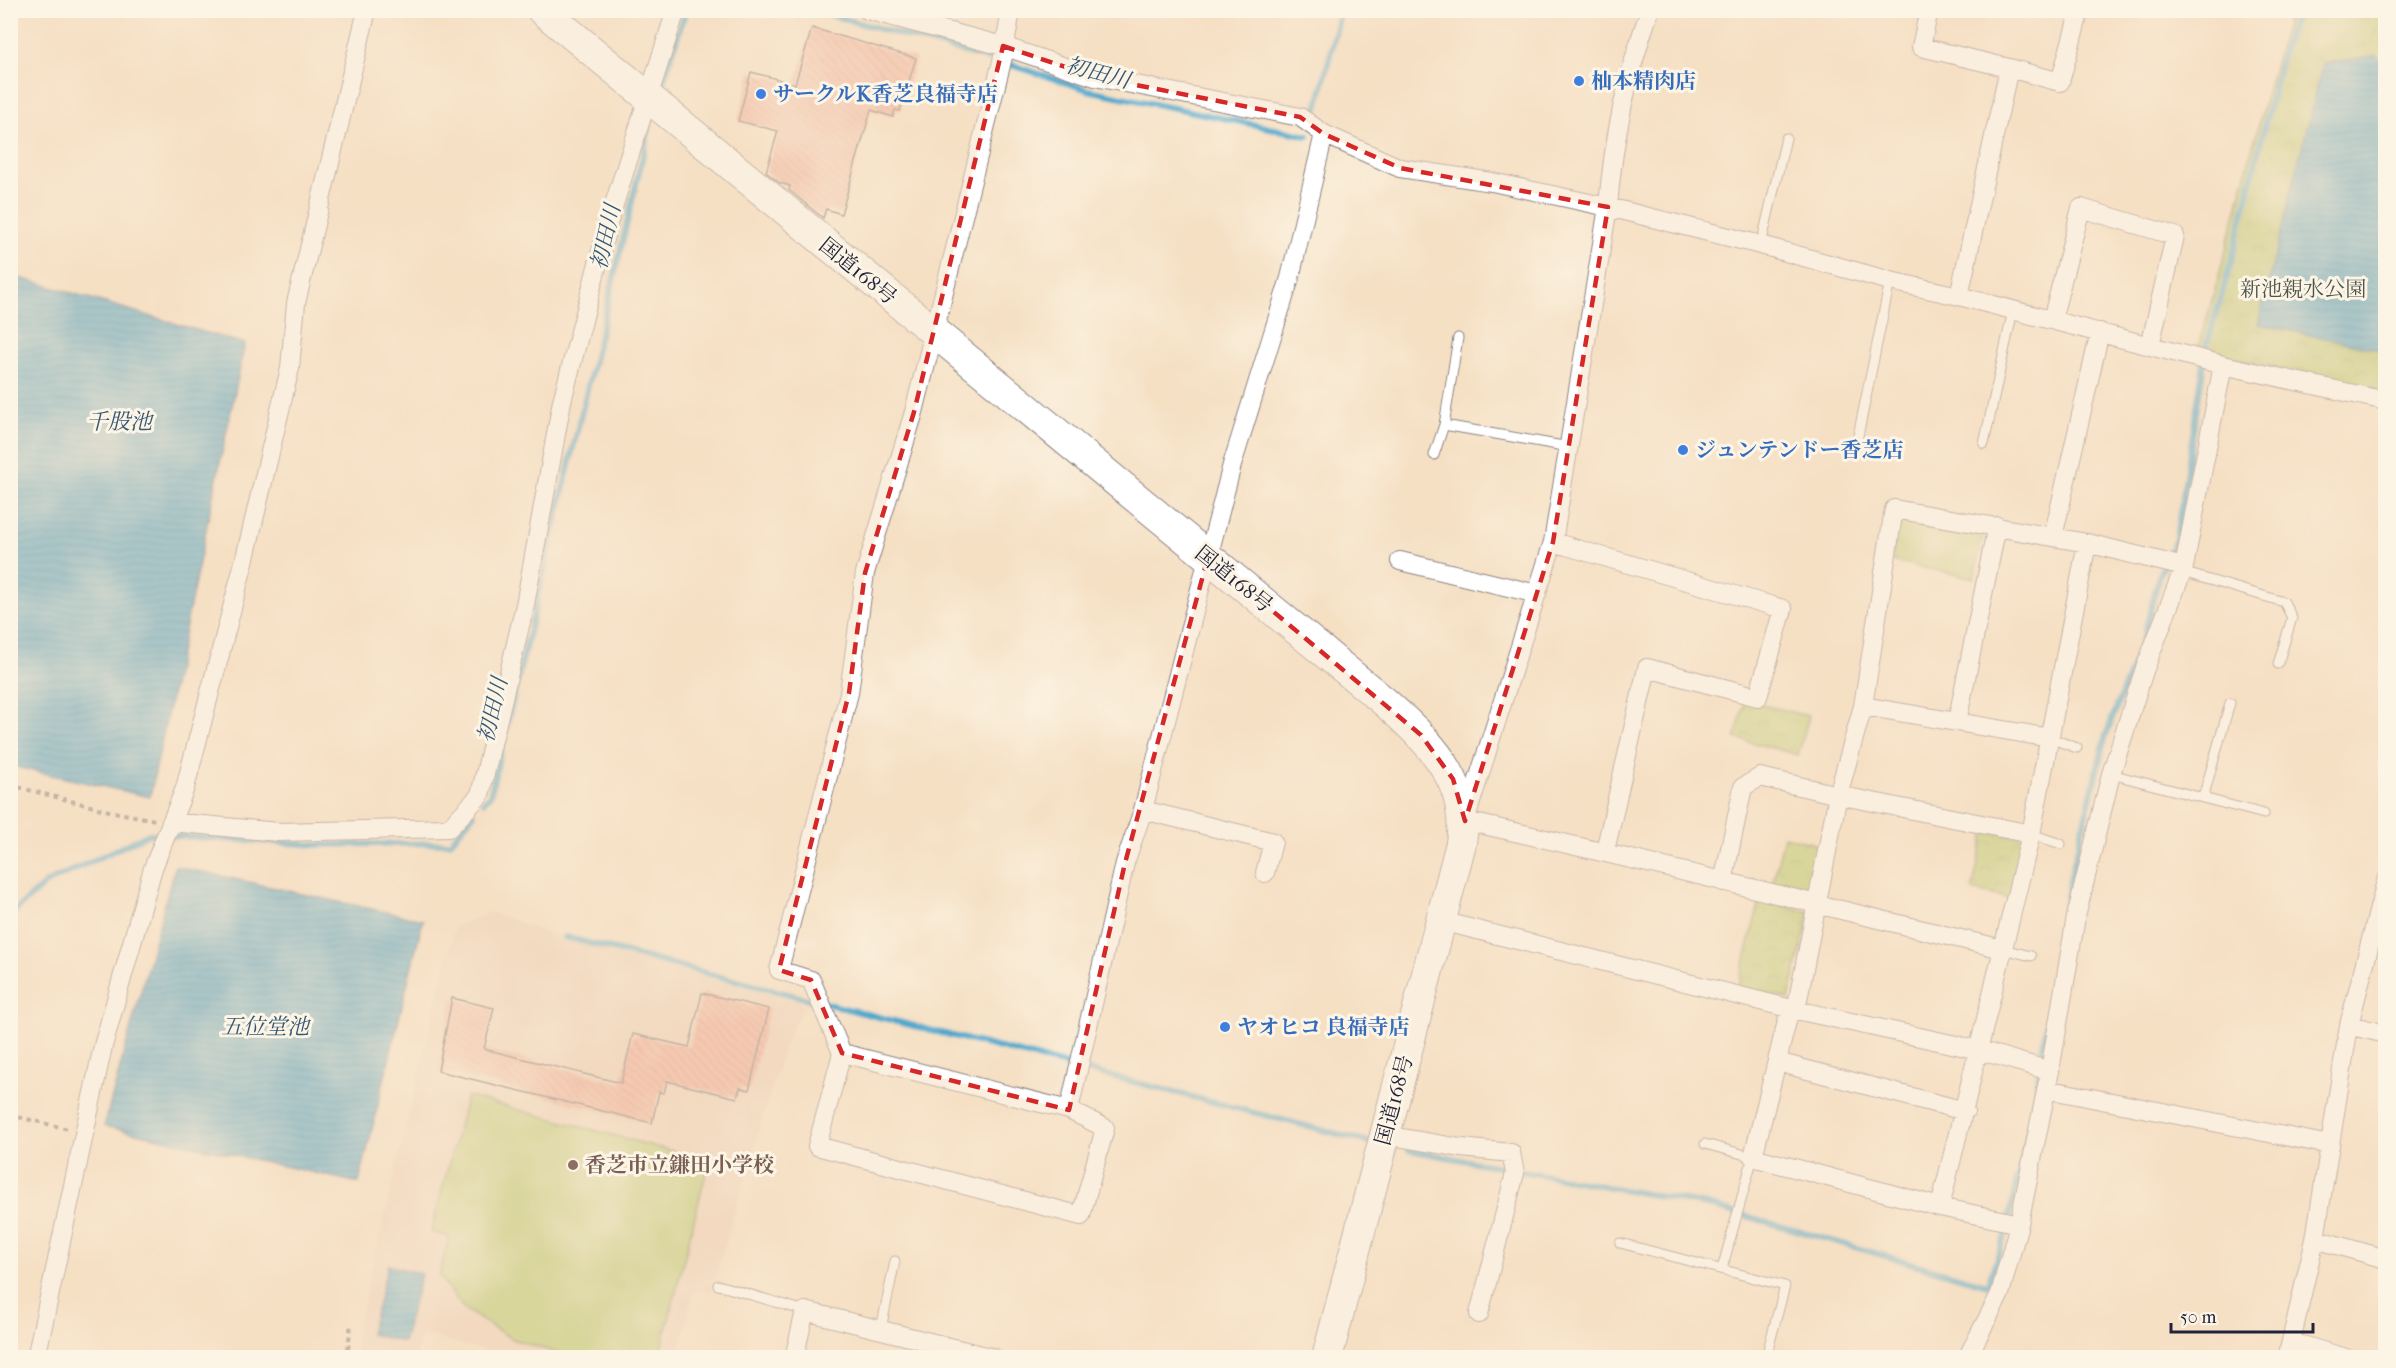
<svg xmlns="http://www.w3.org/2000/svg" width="2396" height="1368" font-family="'IM FELL French Canon','Noto Serif JP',serif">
	<defs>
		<pattern id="park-crowns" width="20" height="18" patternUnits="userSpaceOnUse" patternTransform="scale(1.5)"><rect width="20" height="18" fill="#b6c96c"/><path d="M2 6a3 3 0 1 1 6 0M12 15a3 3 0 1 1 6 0" fill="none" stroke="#9cac5e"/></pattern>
		<pattern id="water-rules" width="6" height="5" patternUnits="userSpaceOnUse" patternTransform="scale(1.5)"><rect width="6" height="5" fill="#4fa7cc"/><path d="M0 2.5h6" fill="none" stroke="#4188a7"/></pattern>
		<pattern id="building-back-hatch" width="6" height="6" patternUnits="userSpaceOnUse" patternTransform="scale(1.5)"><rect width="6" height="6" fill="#f5ac97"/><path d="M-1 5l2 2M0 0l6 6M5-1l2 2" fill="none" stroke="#d29483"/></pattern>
	</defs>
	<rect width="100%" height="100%" fill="#fcf5e5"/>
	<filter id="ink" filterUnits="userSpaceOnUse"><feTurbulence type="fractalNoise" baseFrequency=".0167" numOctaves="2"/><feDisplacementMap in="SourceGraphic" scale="12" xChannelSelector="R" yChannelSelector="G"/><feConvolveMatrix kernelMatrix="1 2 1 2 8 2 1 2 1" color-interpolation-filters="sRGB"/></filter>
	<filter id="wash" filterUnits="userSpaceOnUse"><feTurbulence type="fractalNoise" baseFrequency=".008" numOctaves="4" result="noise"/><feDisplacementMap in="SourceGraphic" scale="24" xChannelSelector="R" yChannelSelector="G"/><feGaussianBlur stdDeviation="1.35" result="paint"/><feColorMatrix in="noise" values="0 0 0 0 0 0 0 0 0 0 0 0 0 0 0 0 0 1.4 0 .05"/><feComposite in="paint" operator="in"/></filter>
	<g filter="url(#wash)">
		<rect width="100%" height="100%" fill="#f5e0c4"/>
		<path fill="#edd1ba" d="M490,912L568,941L800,1002L804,1007L786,1040L711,1293L701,1289L694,1293L677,1357H510L420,1334L416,1357L355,1358L356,1333L455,927Z"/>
		<path fill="url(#park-crowns)" stroke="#6c7654" stroke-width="1.5" d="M2290,11H2385V392L2197,350C2233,238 2256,123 2290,11Z
			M1897,514L1985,529L1974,578L1892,561Z
			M1745,701L1809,716L1798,755L1735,738Z
			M1985,832L2025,838L2012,899L1972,890Z
			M1784,836L1823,846L1811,900L1771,890Z
			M1760,900L1810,912L1789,999L1738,987Z"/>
		<path fill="#b6c96c" stroke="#6c7654" stroke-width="1.5" d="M467,1096L709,1161L659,1357H570L512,1339L464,1309L439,1276L449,1237L431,1232Z"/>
		<path fill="url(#water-rules)" stroke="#386484" stroke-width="1.5" d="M2377,55L2386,71L2385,351L2258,324L2323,64Z
			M11,275L245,344L150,797L11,766Z
			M175,866L423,920L359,1183L104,1126Z
			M388,1265L421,1274L403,1342L370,1334Z"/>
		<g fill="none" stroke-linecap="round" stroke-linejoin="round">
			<path stroke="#4fa7cc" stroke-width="6" d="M812,10L1018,67L1088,90L1308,136
				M659,95L686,10
				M1315,117L1341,10
				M484,802L490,796L651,122
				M10,915L46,883L149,834L317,845L450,843L474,814
				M565,937L1369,1142
				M1408,1150L1707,1205L1987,1285L2005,1236L2032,1114L2069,883L2106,735L2145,633L2158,579L2176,539L2207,344L2231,263L2284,47L2298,10"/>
		</g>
		<g id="blocks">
			<path fill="url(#building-back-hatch)" d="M812,28L916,58L900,111L895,110L893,117L871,110L841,214L826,209L823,218L789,190L790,186L780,183L766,172L778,131L738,121L751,72L795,84Z
				M702,993L769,1009L749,1090L740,1088L737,1098L667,1081L664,1093L659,1092L652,1123L438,1071L452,998L494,1008L484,1049L621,1083L633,1034L689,1047Z"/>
		</g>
	</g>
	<g filter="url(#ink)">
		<use href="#blocks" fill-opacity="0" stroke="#8c8180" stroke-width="1.5"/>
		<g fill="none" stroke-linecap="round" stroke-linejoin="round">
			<g stroke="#8c8180" stroke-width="11">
				<path id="service" d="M1761,245L1786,138
					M1444,425L1569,447
					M1858,436L1890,281
					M1984,444L2013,310
					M1434,455L1444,425L1458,338
					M2182,572L2284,602L2292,618L2278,664
					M2050,738L2077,748
					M2111,774L2264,814
					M2203,798L2230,703
					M2031,834L2061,844
					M2003,949L2031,956
					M1705,1144L1753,1157L1722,1269
					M1620,1243L1785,1286L1766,1357
					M718,1285L805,1311
					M881,1329L895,1261"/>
			</g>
			<g stroke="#8c8180" stroke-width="20">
				<path id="minor" d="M867,10L1003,46L1095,77L1300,117L1324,134L1400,168L1492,182L1608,207L1761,245L1890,281L1959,296L2223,365L2386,401
					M1650,10C1627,74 1613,140 1608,207L1553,542L1465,821C1645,860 1824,907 2003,949
					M1929,10L1921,47L2009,68L1959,296
					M2009,68L2060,82L2080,10
					M2052,320L2081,208L2175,236L2150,346
					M2053,537L2100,332
					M1553,542L1783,609L1758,697L1647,668L1605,851
					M1400,561L1537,594
					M1863,706L2050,738
					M1957,722L1997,526
					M1143,810L1273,842L1265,873
					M171,822L278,832L449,828L480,795L525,605L562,401L610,217L676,10
					M1723,882L1743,787L1760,777L1838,795L2031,834
					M1441,921L1796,1010L1979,1050L2050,1071
					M1790,1009L1753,1157L1940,1207L2019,1224
					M1796,1010L1838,795L1863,706L1894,509L2087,543L2184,567
					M2349,1025L2386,881
					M842,1053L817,1146L1081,1216L1105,1128L1069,1110L842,1053L811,980L779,970L849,693L865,573L914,412L1003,57L1011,10
					M1777,1062L1965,1111
					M2046,1089L2330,1145
					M1069,1110L1125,863L1143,810L1232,465L1290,278L1324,134
					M1385,1135L1461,1148L1511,1153L1515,1173L1479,1314
					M1940,1207L2031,834L2087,543
					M2315,1239L2386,1259
					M2292,1342L2346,1358
					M36,1358L103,1046L153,868L185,788L244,562L290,368L296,303L367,10
					M794,1358L805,1311L994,1358
					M1967,1358L2000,1294L2019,1224L2050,1071L2076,917L2111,774L2144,671L2184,567L2223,365
					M2287,1358L2315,1239L2349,1025L2386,1034"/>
			</g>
			<g stroke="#8c8180" stroke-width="32">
				<path id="trunk" d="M542,10L1386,703C1428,741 1471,780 1461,843L1327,1358"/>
			</g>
			<path stroke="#8c8180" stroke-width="4" stroke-dasharray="4.5 4.5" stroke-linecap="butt" d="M10,785L113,812L155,820
				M10,1115L68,1129
				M347,1358L351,1323"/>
			<use href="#service" stroke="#fff" stroke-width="9"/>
			<use href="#minor" stroke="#fff" stroke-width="18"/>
			<use href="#trunk" stroke="#fff" stroke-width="30"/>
		</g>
	</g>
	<path d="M0 0H2396V1368H0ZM1003,46L1095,77L1300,117L1324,134L1400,168L1608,207L1553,542L1465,821L1453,779L1421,735L1208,557L1125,863L1069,1110L842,1053L811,980L779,970L849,693L865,573L914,412Z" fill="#f5e0c4" fill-opacity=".55" fill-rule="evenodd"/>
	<path fill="none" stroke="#d62828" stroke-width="4.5" stroke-dasharray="12 8" stroke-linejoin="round" d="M1003,46L1095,77L1300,117L1324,134L1400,168L1608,207L1553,542L1465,821L1453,779L1421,735L1208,557L1125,863L1069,1110L842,1053L811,980L779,970L849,693L865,573L914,412Z"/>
	<g fill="#3f7fe0" stroke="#fcf5e5" stroke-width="2">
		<circle cx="1579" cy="81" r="6"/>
		<circle cx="761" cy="94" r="6"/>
		<circle cx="1683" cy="450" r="6"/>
		<circle cx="1225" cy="1027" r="6"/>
	</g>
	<circle fill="#8d6e63" stroke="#fcf5e5" stroke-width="2" cx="573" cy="1165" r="6"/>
	<g text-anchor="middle" stroke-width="6" stroke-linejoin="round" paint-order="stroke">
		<g font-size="21" font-weight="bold" fill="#366cbe" stroke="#fcf5e5" text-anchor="start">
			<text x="1591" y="88">杣本精肉店</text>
			<text x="773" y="101">サークルK香芝良福寺店</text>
			<text x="1695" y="457">ジュンテンドー香芝店</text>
			<text x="1237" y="1034">ヤオヒコ 良福寺店</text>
		</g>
		<g font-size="21" fill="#22223b" stroke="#fcf5e5">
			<text transform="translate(858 271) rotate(39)" y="7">国道168号</text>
			<text transform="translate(1234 579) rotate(39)" y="7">国道168号</text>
			<text transform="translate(1394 1100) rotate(-75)" y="7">国道168号</text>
		</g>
		<g font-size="21" fill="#4e544a" stroke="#fcf5e5">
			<text x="2303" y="296">新池親水公園</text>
		</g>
		<g font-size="21" font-weight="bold" fill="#785e54" stroke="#fcf5e5" text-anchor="start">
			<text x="585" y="1172">香芝市立鎌田小学校</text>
		</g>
		<g font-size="22" font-style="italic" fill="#345775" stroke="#fcf5e5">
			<text transform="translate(1098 72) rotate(15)" y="8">初田川</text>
			<text transform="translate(605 237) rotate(-77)" y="8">初田川</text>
			<text x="119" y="429">千股池</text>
			<text transform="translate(492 710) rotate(-77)" y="8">初田川</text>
			<text x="265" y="1034">五位堂池</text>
		</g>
	</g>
	<rect width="2396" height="1368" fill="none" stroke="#fcf5e5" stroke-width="36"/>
	<path d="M2171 1323v9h142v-9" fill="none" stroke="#22223b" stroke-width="3"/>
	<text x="2180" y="1323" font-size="18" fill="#22223b" stroke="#fcf5e5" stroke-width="4.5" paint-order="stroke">50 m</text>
</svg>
